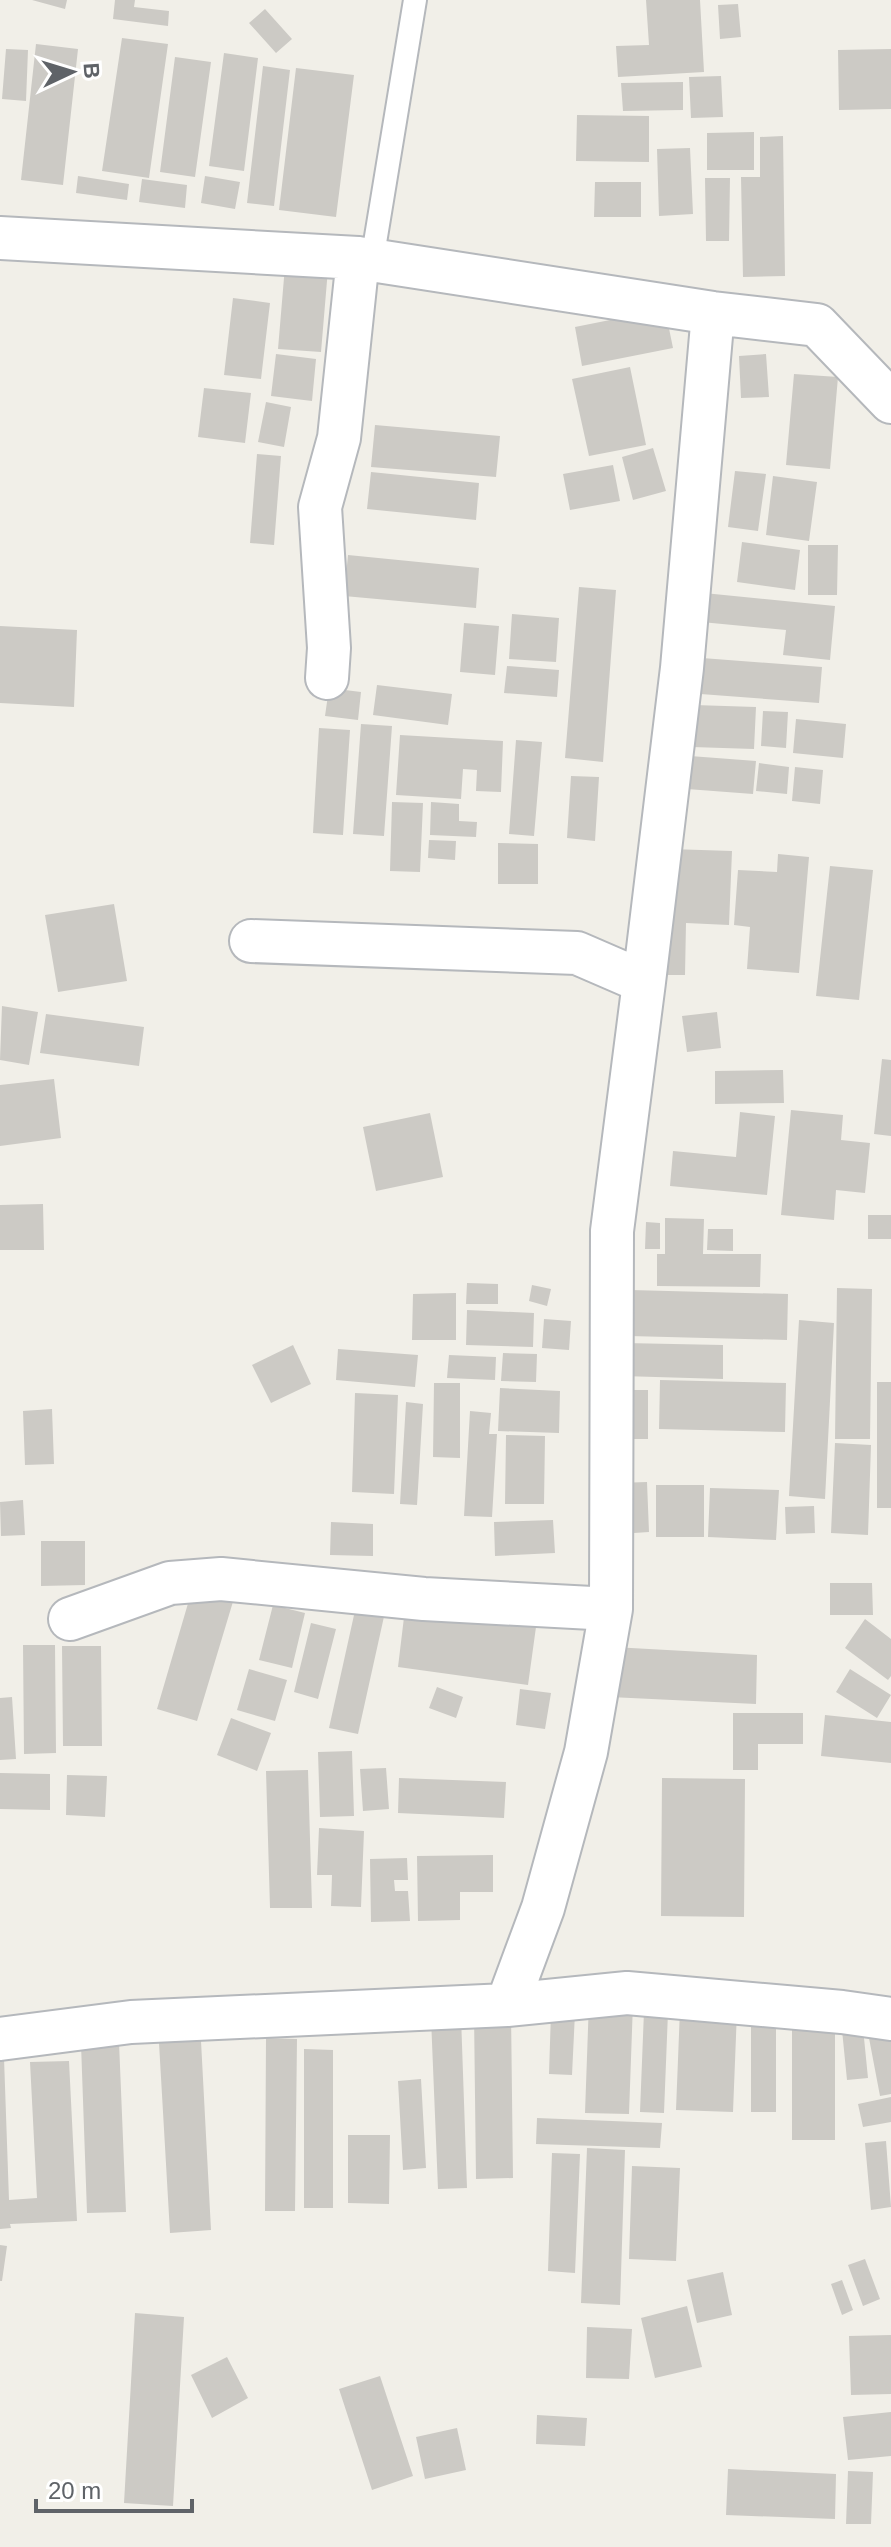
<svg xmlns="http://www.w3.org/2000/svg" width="891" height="2547" font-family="Arial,sans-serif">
	<rect width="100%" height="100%" fill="#f1efe8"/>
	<path fill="#cccac5" d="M32,0H67L65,9Z
		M115,0H135L134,7L169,11L168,26L113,19Z
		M646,0H700L704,72L618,77L616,46L649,45Z
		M738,4L741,37L720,39L718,5Z
		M265,9L292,39L276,53L249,23Z
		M122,38L168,44L149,178L102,171Z
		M36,44L78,49L63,185L21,180Z
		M6,49L28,50L26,101L2,99Z
		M891,49V109L839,110L838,50Z
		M224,53L258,58L244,171L209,166Z
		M175,57L211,62L195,177L160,172Z
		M263,66L290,70L274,206L247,203Z
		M296,68L354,75L336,217L279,210Z
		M721,76L723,117L691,118L689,77Z
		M683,82V110L623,111L621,83Z
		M577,115L649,116V162L576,161Z
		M754,132V170H707V133Z
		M783,136L785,276L743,277L741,177H760V137Z
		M690,148L693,214L659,216L657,149Z
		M78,176L129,184L127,200L76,193Z
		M205,176L240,182L235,209L201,203Z
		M705,178H730L729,241H706Z
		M142,179L187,185L185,208L139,202Z
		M595,182H641V217H594Z
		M285,266L328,269L321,352L278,349Z
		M233,298L270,303L261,379L224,375Z
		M665,309L673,348L582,366L575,327Z
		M276,354L316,359L312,401L271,396Z
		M766,354L769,397L741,398L739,356Z
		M630,367L646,445L589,456L572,379Z
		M794,374L838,377L830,469L786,465Z
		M204,388L251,393L245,443L198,437Z
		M266,402L291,407L284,447L258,442Z
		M375,425L500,436L496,477L371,467Z
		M653,448L666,491L633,500L622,457Z
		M257,454L281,456L274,545L250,543Z
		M613,465L620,501L570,510L563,474Z
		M735,471L766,474L758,531L728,527Z
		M371,472L479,483L476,520L367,509Z
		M773,476L817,482L809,541L766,535Z
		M742,542L800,550L795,590L737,582Z
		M808,545H838L837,595H808Z
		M348,555L479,568L476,608L344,596Z
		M579,587L616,590L603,762L565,758Z
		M694,592L835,606L830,660L783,655L786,630L691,621Z
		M512,614L559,618L556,662L509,659Z
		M464,623L499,626L495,675L460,672Z
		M0,626L77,630L74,707L0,703Z
		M689,657L822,667L819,703L687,693Z
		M507,666L559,670L557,697L504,693Z
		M377,685L452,694L448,725L373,715Z
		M329,688L361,692L358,720L325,716Z
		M694,705L756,707L754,749L692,747Z
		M763,711L788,712L786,748L761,746Z
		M796,719L846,724L843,758L793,753Z
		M361,724L392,726L384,836L353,834Z
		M319,728L350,730L343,835L313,833Z
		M400,735L503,741L501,792L476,791L477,770L463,769L461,799L396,795Z
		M516,740L542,742L534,836L509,834Z
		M690,756L756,761L753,794L687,789Z
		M759,763L789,767L787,794L756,791Z
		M795,767L823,770L820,804L792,801Z
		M571,776L599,777L595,841L567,838Z
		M392,802L423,803L420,872L390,871Z
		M431,802L459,804V821L477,822L476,837L430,835Z
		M429,840L456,841L455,860L428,858Z
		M498,843L538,844V884H498Z
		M670,849L732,851L729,925L686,923L685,975H665Z
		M778,854L809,857L799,973L747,969L750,927L734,925L738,870L777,872Z
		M830,866L873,870L859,1000L816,996Z
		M114,904L127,981L58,992L45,915Z
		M2,1006L38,1012L29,1065L0,1060Z
		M717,1012L721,1048L687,1052L682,1016Z
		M46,1014L144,1027L139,1066L40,1053Z
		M882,1059L891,1060V1136L874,1134Z
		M783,1070L784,1103L715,1104V1071Z
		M54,1079L61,1138L0,1146V1085Z
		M791,1110L843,1115L841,1140L870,1143L865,1193L836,1190L834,1220L781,1215Z
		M740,1112L775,1116L767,1195L670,1186L673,1151L736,1157Z
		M430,1113L443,1177L376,1191L363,1127Z
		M43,1204L44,1250H0V1205Z
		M868,1215H891V1239H868Z
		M665,1218L704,1219L703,1254H761L760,1287L657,1286V1254H665Z
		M646,1222L660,1223V1249H645Z
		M708,1229H733V1251L707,1250Z
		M467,1283L498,1284V1304H466Z
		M532,1285L551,1289L547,1306L529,1301Z
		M837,1288L872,1289L870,1439H835Z
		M630,1290L788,1294L787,1340L629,1336Z
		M456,1293V1340H412L413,1294Z
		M467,1310L534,1313L533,1347L466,1345Z
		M544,1319L571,1321L569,1350L542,1348Z
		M799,1320L834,1323L825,1499L789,1496Z
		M624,1343L723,1345V1379L622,1376Z
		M293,1345L311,1384L271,1403L252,1365Z
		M338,1349L418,1355L415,1387L336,1380Z
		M503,1353L537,1354L536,1382L501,1381Z
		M449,1355L496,1357L495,1380L447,1378Z
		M660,1380L786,1383L785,1432L659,1429Z
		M877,1382H891V1508H877Z
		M434,1383H460V1458L433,1457Z
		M500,1388L560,1391L559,1433L498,1431Z
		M621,1390H648V1439H622Z
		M355,1393L398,1395L394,1494L352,1492Z
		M406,1402L423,1404L417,1505L400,1504Z
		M52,1409L54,1464L25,1465L23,1411Z
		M470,1411L491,1413L489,1434H497L492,1517L464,1516Z
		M506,1435L545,1436L544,1504H505Z
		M835,1443L871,1445L868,1535L831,1533Z
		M647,1482L649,1532L619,1534L617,1483Z
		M656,1485H704V1537H656Z
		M710,1488L779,1490L776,1540L708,1537Z
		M23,1500L25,1535L1,1536L0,1502Z
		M814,1506L815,1533L786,1534L785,1507Z
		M553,1520L555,1553L495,1556L494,1522Z
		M331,1522L373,1524V1556L330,1555Z
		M41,1541H85V1585L41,1586Z
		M194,1583L235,1595L197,1721L157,1709Z
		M830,1583H872L873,1615H830Z
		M358,1597L387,1603L358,1734L329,1728Z
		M273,1605L305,1613L292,1668L259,1660Z
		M405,1609L536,1627L528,1685L398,1667Z
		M865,1619L891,1639V1676L888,1680L845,1648Z
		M311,1623L336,1629L318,1699L294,1692Z
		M23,1645H55L56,1753L24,1754Z
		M62,1646H101L102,1746H63Z
		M613,1647L757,1655L756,1704L610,1697Z
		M249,1669L287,1680L275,1721L237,1710Z
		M850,1669L891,1695L877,1718L836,1692Z
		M437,1687L463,1697L456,1718L429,1708Z
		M520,1689L551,1693L545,1729L516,1725Z
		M12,1697L16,1759L0,1760V1698Z
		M733,1713H803V1744H758V1770H733Z
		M825,1715L891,1722V1763L821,1756Z
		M231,1718L271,1733L257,1771L217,1755Z
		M352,1751L354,1816L320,1817L318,1752Z
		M386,1768L389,1809L363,1811L360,1769Z
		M308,1770L312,1908H270L266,1771Z
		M0,1773L50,1774V1810L0,1809Z
		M67,1775L107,1776L105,1817L66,1815Z
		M399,1778L506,1782L504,1818L398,1813Z
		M662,1778L745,1779L744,1917L661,1916Z
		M319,1828L364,1831L361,1907L331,1906L332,1875H317Z
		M493,1855V1892H460V1920L418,1921L417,1856Z
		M407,1858L408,1880H394L395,1891H408L410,1921L371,1922L370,1859Z
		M589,2001L633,2003L629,2114L585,2113Z
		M680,2009L737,2011L733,2112L676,2110Z
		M644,2011L668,2012L664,2113L640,2112Z
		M474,2012H511L513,2178L476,2179Z
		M551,2012L575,2013L572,2075L549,2074Z
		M792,2013H835V2140H792Z
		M461,2016L467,2188L438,2189L431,2018Z
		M751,2024H776V2112H751Z
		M863,2028L868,2078L847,2080L842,2030Z
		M891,2033V2094L880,2096L869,2038Z
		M266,2038L297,2039L295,2211H265Z
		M201,2041L211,2230L170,2233L159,2043Z
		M119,2042L126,2212L87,2213L81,2044Z
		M304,2049L333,2050V2208H304Z
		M4,2058L9,2200L37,2198L30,2062L69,2061L77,2221L10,2224L11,2228L0,2229V2059Z
		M421,2079L426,2168L403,2170L398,2081Z
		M891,2097V2122L863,2127L858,2104Z
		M537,2118L662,2123L660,2148L536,2144Z
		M348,2135H390L389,2204L348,2203Z
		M886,2141L891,2207L871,2210L865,2143Z
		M587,2148L625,2150L620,2305L581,2303Z
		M552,2153L580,2154L575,2273L548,2271Z
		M632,2166L680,2168L676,2261L629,2259Z
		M0,2245L7,2246L2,2281H0Z
		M865,2259L880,2299L863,2306L848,2265Z
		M723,2272L732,2315L697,2323L687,2280Z
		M842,2280L853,2310L842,2315L831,2284Z
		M687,2306L702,2367L655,2378L641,2318Z
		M135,2313L184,2317L173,2506L124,2503Z
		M587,2327L632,2329L629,2379L586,2378Z
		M891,2335V2394L851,2395L849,2336Z
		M227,2357L248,2398L212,2418L191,2375Z
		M380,2376L413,2476L372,2490L339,2389Z
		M891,2412V2456L848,2460L843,2417Z
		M537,2415L587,2418L585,2446L536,2444Z
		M457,2428L466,2470L425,2479L416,2437Z
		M728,2469L836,2474L835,2519L726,2515Z
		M848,2471L873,2472L871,2524H846Z"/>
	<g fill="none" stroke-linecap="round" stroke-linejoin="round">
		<g stroke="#b5b8bc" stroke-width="26">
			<path id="service" d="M372,261L415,0"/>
		</g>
		<g stroke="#b5b8bc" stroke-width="46">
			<path id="minor" d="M0,238L358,258L713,313L817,325L891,402
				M327,678L329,648L320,507L339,438L358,258
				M251,941L577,953L644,982L612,1231L611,1609L586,1752L543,1908L507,2005
				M644,982L682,668L713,313
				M70,1619L170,1583L221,1579L424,1599L611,1609
				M0,2039L131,2022L507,2005L627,1993L842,2012L891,2019"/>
		</g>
		<use href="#service" stroke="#fff" stroke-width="22"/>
		<use href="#minor" stroke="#fff" stroke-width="42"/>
	</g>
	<g transform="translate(72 72) rotate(86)" stroke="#ffffff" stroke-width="6" paint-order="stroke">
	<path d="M0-6L14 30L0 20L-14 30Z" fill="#5f6368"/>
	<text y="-12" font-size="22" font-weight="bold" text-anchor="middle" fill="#5f6368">B</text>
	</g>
	<path d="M36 2499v12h156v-12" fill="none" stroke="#5f6368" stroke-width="4"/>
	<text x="48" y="2499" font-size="24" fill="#5f6368" stroke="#ffffff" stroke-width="6" paint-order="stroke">20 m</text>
</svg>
